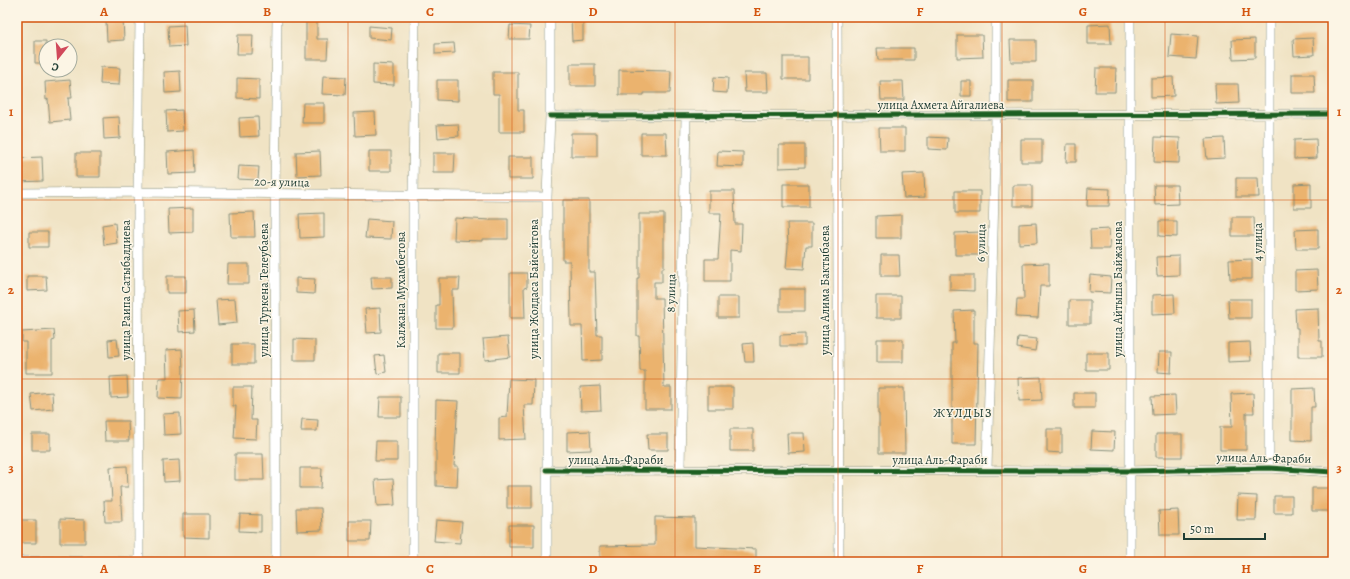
<svg xmlns="http://www.w3.org/2000/svg" width="1350" height="579" font-family="Alegreya,serif">
	<rect width="100%" height="100%" fill="#fcf5e5"/>
	<filter id="ink" filterUnits="userSpaceOnUse"><feTurbulence type="fractalNoise" baseFrequency=".025" numOctaves="2"/><feDisplacementMap in="SourceGraphic" scale="8" xChannelSelector="R" yChannelSelector="G"/><feConvolveMatrix kernelMatrix="1 2 1 2 8 2 1 2 1" color-interpolation-filters="sRGB"/></filter>
	<filter id="wash" filterUnits="userSpaceOnUse"><feTurbulence type="fractalNoise" baseFrequency=".012" numOctaves="4" result="noise"/><feDisplacementMap in="SourceGraphic" scale="16" xChannelSelector="R" yChannelSelector="G"/><feGaussianBlur stdDeviation="0.9" result="paint"/><feColorMatrix in="noise" values="0 0 0 0 0 0 0 0 0 0 0 0 0 0 0 0 0 1.4 0 .05"/><feComposite in="paint" operator="in"/></filter>
	<g filter="url(#wash)">
		<rect width="100%" height="100%" fill="#f0e3c4"/>
		<g id="blocks">
			<path fill="#ebb36e" d="M306,17H317V39H328L327,59H306Z
				M571,17H583V40L572,41Z
				M123,19L124,40L107,41L106,20Z
				M1110,24L1111,44H1088V25Z
				M185,25L186,46L169,47L168,26Z
				M510,25L530,26L529,39H509Z
				M369,26L392,28L391,40L369,38Z
				M1171,34L1198,36L1196,59L1169,57Z
				M238,35H253L252,54H237Z
				M957,35H982L983,57L957,58Z
				M1313,38L1314,55L1294,56L1293,39Z
				M1255,39V58L1233,59L1232,40Z
				M1010,40H1036V62H1011Z
				M35,41H46V63H35Z
				M454,43L455,53L435,54V44Z
				M877,48H914V60H878Z
				M783,57H808V79H783Z
				M373,64L394,65V85L373,84Z
				M570,64H595V86H570Z
				M101,67L120,68L119,85L100,84Z
				M1096,68H1116L1115,92H1095Z
				M619,70L671,71L670,93H644V95H619Z
				M180,71L181,92L165,93L164,72Z
				M493,72H518V110H524V132H499V94H493Z
				M744,73H767L768,92H745Z
				M1292,74H1314L1315,93H1292Z
				M323,76L346,77L345,95L322,94Z
				M714,77L728,78L727,93L713,92Z
				M1173,77L1174,96L1151,97V78Z
				M237,78L259,79V99L237,98Z
				M70,80L72,98H68L70,120L50,122L48,99L46,100L45,82Z
				M437,80H458V101L437,100Z
				M1008,80H1033V102H1008Z
				M880,81H903L904,100H881Z
				M961,81H971V96H961Z
				M1215,84H1238L1239,103L1216,104Z
				M303,103H324V123H302Z
				M182,110L183,131L167,132L166,111Z
				M375,112L376,135L355,136L354,113Z
				M119,117L120,138L104,139L103,118Z
				M258,117L259,136L240,137L239,118Z
				M458,124L459,136L438,138L437,125Z
				M879,128H905V151H880Z
				M571,133H597V156H571Z
				M641,133H666L667,155H641Z
				M928,137L948,138L947,150L928,149Z
				M1155,137L1180,138L1179,163L1154,162Z
				M1224,138L1225,158L1207,159L1205,139Z
				M1021,139H1042V162H1021Z
				M1316,139L1317,158L1294,159V140Z
				M1067,144H1076V162H1066Z
				M779,145H805V167L779,168Z
				M194,150L195,173L168,174L167,152Z
				M320,151L321,175L297,176L296,152Z
				M369,151H391V171H369Z
				M718,151L743,152V167L717,166Z
				M76,153H100V177H76Z
				M433,153H455L454,173H433Z
				M42,157L43,181L18,182V158Z
				M508,157H533V179H508Z
				M239,166L259,167L258,180L238,179Z
				M924,173L925,197L904,198L902,174Z
				M1236,178H1258L1259,197H1236Z
				M1311,183V208H1294V184Z
				M783,184H809V207H783Z
				M1013,185H1032V206H1013Z
				M1154,185H1177L1178,204L1155,205Z
				M1088,188L1110,189L1109,206H1087Z
				M709,191H734L735,224H742L741,251L730,250V281H705V259H718L721,213H709Z
				M955,191H980V213H955Z
				M563,200H589V272H595L597,335H602V360L583,361L582,326H571L570,261H563Z
				M193,208V232L169,233L168,209Z
				M254,212L255,237H231L230,213Z
				M324,213V237L300,238L299,214Z
				M639,214H664V268H662V282H654V298H662L664,387H671V409H645V371H640L639,336H637V278H639Z
				M901,215V238H876V216Z
				M1232,217H1254L1255,236H1232Z
				M455,218L490,220V219H508V239H482V241L454,240Z
				M367,219L392,221L391,239L365,238Z
				M1159,221H1177V237L1159,236Z
				M115,223L117,243L104,245L102,225Z
				M787,223H812V246H806L804,269L786,268L788,246Z
				M1036,223L1037,243L1019,244V224Z
				M1109,229L1110,249H1091L1090,230Z
				M1318,229V249H1296L1295,230Z
				M29,232H48V247H29Z
				M981,232V255H955V233Z
				M881,255H899L900,276H881Z
				M1179,256V275L1157,276L1156,257Z
				M1252,259V279H1230L1229,260Z
				M1049,263V286H1040L1038,318L1016,317L1017,299H1024L1023,264Z
				M228,264H249V284H227Z
				M1317,270L1318,289L1295,290V271Z
				M510,273H527V287L524,288L525,318H510Z
				M950,275H974V291L950,290Z
				M1090,275L1111,277L1110,293L1089,292Z
				M27,276H46L47,290L27,291Z
				M167,276H186V293H167Z
				M371,277H392V288L372,289Z
				M296,278L315,279L314,294L296,293Z
				M439,278H460L459,290H452L453,328H436V305H439Z
				M780,289H805V311H780Z
				M1174,294L1175,313L1152,314V295Z
				M876,296H901V318H876Z
				M718,297H739V318H718Z
				M235,299L237,323L218,325L216,300Z
				M1228,299H1251V318H1229Z
				M1069,300H1090V324H1069Z
				M380,308L381,332L367,333L365,309Z
				M1318,308L1319,341H1322V357H1298V328H1296L1295,309Z
				M194,310L195,331L179,332L178,311Z
				M974,310V343H978L976,444H952V343H955L954,311Z
				M54,330L55,340L52,341V373H26V342H22V332Z
				M805,334V346H780V335Z
				M508,337L510,357L485,360L483,339Z
				M1018,337L1037,339L1035,351L1017,348Z
				M117,339L119,356L109,357L108,340Z
				M294,339L315,340V360H294Z
				M877,339H903V362H877Z
				M1250,342L1251,361L1228,362V343Z
				M753,343L754,362H745L743,344Z
				M232,344H254V364H232Z
				M182,349L183,370L182,399L158,398L159,378H167L166,350Z
				M1159,352H1172L1171,373L1158,372Z
				M438,353H460V373H438Z
				M1086,353H1109V370H1086Z
				M384,355L386,372L377,374L375,356Z
				M127,376L128,397L111,398L110,377Z
				M1041,377L1042,400L1019,401L1018,378Z
				M509,379L534,380L533,405H524L526,439L499,440V418L507,417Z
				M600,386L601,410L581,411L580,387Z
				M233,387H252L251,420H257L256,439L234,438L236,406H233Z
				M708,387H733V409H708Z
				M878,388H904L905,453H879V414H878Z
				M1314,388L1315,407H1311V441L1292,440V389Z
				M52,392L53,409L33,411L31,394Z
				M1074,393H1095V408H1074Z
				M1253,393L1254,413H1246V450H1220V427H1232L1231,394Z
				M1175,395L1176,414L1153,415L1152,396Z
				M380,397H401V417H379Z
				M436,400L458,401L454,466H458L457,487L436,486V451H435Z
				M180,413L181,434L164,435L163,414Z
				M302,419L318,420L317,431H301Z
				M104,421H128L129,441H105Z
				M730,429H753V451H730Z
				M1047,429H1062V453L1047,452Z
				M590,431L591,450L567,451V432Z
				M1092,431L1115,432L1114,450L1091,449Z
				M787,433H804L805,452L788,453Z
				M32,434H50V450H32Z
				M647,434H668V450H648Z
				M1156,434H1182V457H1156Z
				M376,441H397V461H375Z
				M235,454H263L264,480H235Z
				M179,460L180,481L164,482L163,461Z
				M127,466L128,487H120L122,522H105L104,501H112L110,467Z
				M300,468H322L321,488H300Z
				M393,479L395,505L377,506L375,480Z
				M507,486H532V508H507Z
				M1312,488H1333V511H1312Z
				M1238,495L1257,496L1256,520H1237Z
				M1274,496H1292V513H1274Z
				M296,508H321L322,530L297,531Z
				M1178,510L1179,535H1160L1159,511Z
				M183,514H209V538L183,537Z
				M240,514L261,515V532L239,531Z
				M655,517L695,518V546L756,549V562H600V546L655,545Z
				M60,519L85,520V543H60Z
				M17,520H36V543H17Z
				M436,520L462,522L460,543L434,541Z
				M349,521H371L370,541H349Z
				M509,525H534V547H509Z"/>
		</g>
	</g>
	<g filter="url(#ink)">
		<use href="#blocks" fill-opacity="0" stroke="#88907c" stroke-width="1"/>
		<g fill="none" stroke-linecap="round" stroke-linejoin="round">
			<g stroke="#88907c" stroke-width="10">
				<path id="street" d="M837,17L839,562
					M1130,17V562
					M550,116L1333,114
					M17,193L138,192L547,197
					M1269,468V17
					M546,470L1130,471L1269,468L1333,472
					M680,470L686,116
					M987,470L996,115V17
					M17,561L158,562
					M139,562L138,192L140,17
					M276,562L275,194L277,17
					M413,562V196L415,17
					M547,562V197L550,116V17"/>
			</g>
			<use href="#street" stroke="#fff" stroke-width="9"/>
			<g stroke="#fcf5e5" stroke-width="8">
				<path id="cycleway" d="M550,116L1333,114
					M546,470L1130,471L1269,468L1333,472"/>
			</g>
			<use href="#cycleway" stroke="#1b5e20" stroke-width="5"/>
		</g>
	</g>
	<path fill="none" stroke="#d45610" stroke-width="1" stroke-opacity="0.55" d="M185,17V562M348,17V562M512,17V562M675,17V562M838,17V562M1002,17V562M1165,17V562M17,200H1333M17,379H1333"/>
	<g text-anchor="middle" stroke-width="3" stroke-linejoin="round" paint-order="stroke">
		<g font-size="12" fill="#1f3d34" stroke="#fcf5e5">
			<text x="941" y="109">улица Ахмета Айгалиева</text>
			<text transform="translate(282 182) rotate(1)" y="4">20-я улица</text>
			<text transform="translate(1258 242) rotate(-90)" y="4">4 улица</text>
			<text transform="translate(981 243) rotate(-89)" y="4">6 улица</text>
			<text transform="translate(534 289) rotate(-90)" y="4">улица Жолдаса Байсейтова</text>
			<text transform="translate(1118 289) rotate(-90)" y="4">улица Айтыша Байжанова</text>
			<text transform="translate(126 290) rotate(-90)" y="4">улица Раипа Сатыбалдиева</text>
			<text transform="translate(264 290) rotate(-90)" y="4">улица Туркена Телеубаева</text>
			<text transform="translate(401 290) rotate(-90)" y="4">Калжана Мухамбетова</text>
			<text transform="translate(825 290) rotate(-90)" y="4">улица Алима Бактыбаева</text>
			<text transform="translate(671 293) rotate(-89)" y="4">8 улица</text>
			<text transform="translate(1264 458) rotate(1)" y="4">улица Аль-Фараби</text>
			<text x="616" y="464">улица Аль-Фараби</text>
			<text x="940" y="464">улица Аль-Фараби</text>
		</g>
		<g font-size="13" letter-spacing="1" fill="#1f3d34" stroke="#fcf5e5">
			<text x="963" y="417">ЖҰЛДЫЗ</text>
		</g>
	</g>
	<rect width="1350" height="579" fill="none" stroke="#fcf5e5" stroke-width="44"/>
	<g transform="translate(58 58) rotate(197)"><circle r="19" fill="#fcf5e5" stroke="#a4ab9e"/>
	<path d="M0-3L7 15L0 10L-7 15Z" fill="#d1495b"/>
	<text y="-6" font-size="11" font-weight="bold" text-anchor="middle" fill="#1f3d34">С</text>
	</g>
	<path d="M1184 533v6h81v-6" fill="none" stroke="#1f3d34" stroke-width="2"/>
	<text x="1190" y="533" font-size="12" fill="#1f3d34" stroke="#fcf5e5" stroke-width="3" paint-order="stroke">50 m</text>
	<rect x="22" y="22" width="1306" height="535" fill="none" stroke="#d45610" stroke-width="1.5"/>
	<g font-size="13" text-anchor="middle" font-weight="bold" fill="#d45610">
		<text x="104" y="16">A</text>
		<text x="267" y="16">B</text>
		<text x="430" y="16">C</text>
		<text x="593" y="16">D</text>
		<text x="757" y="16">E</text>
		<text x="920" y="16">F</text>
		<text x="1083" y="16">G</text>
		<text x="1246" y="16">H</text>
		<text x="11" y="116">1</text>
		<text x="1339" y="116">1</text>
		<text x="11" y="294">2</text>
		<text x="1339" y="294">2</text>
		<text x="11" y="472">3</text>
		<text x="1339" y="472">3</text>
		<text x="104" y="573">A</text>
		<text x="267" y="573">B</text>
		<text x="430" y="573">C</text>
		<text x="593" y="573">D</text>
		<text x="757" y="573">E</text>
		<text x="920" y="573">F</text>
		<text x="1083" y="573">G</text>
		<text x="1246" y="573">H</text>
	</g>
</svg>
